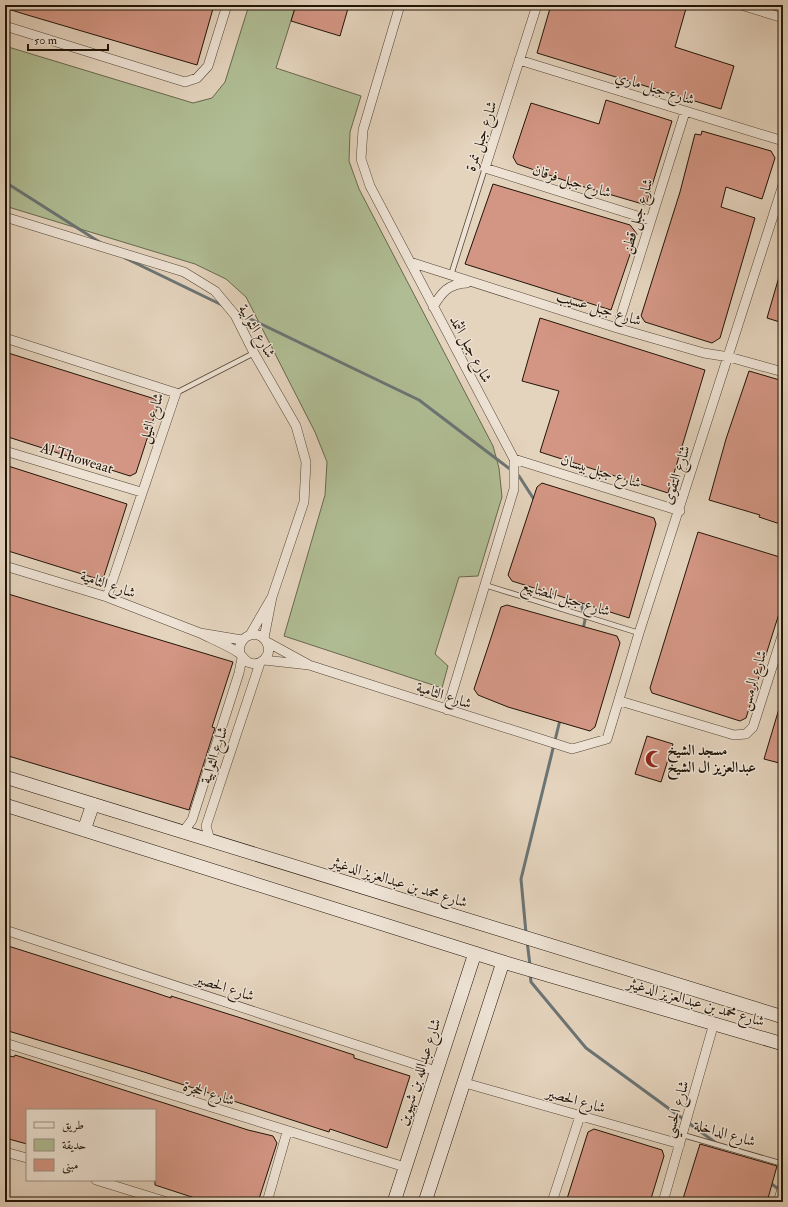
<svg xmlns="http://www.w3.org/2000/svg" width="788" height="1207" font-family="'IM FELL Double Pica',Amiri,serif">
	<rect width="100%" height="100%" fill="#e4d3bd"/>
	<filter id="stains"><feTurbulence type="fractalNoise" baseFrequency=".005" numOctaves="4"/><feColorMatrix values="0 0 0 0 .2 0 0 0 0 .09 0 0 0 0 .02 0 0 0 .5 -.17"/></filter>
	<radialGradient id="worn" r=".72"><stop offset=".6" stop-color="#630" stop-opacity="0"/><stop offset="1" stop-color="#630" stop-opacity=".3"/></radialGradient>
	<path fill="#b0bd94" stroke="#68684e" d="M249,5H296L276,68L361,96L350,132L349,161L359,189L493,446L499,468L502,497L478,576L459,577L435,654L448,666L442,688L284,636L325,495L327,462L315,432L246,297L226,279L195,264L5,206V46L193,103L212,98L225,82Z"/>
	<g fill="none" stroke-linecap="round" stroke-linejoin="round">
		<path stroke="#6b7474" stroke-width="3" d="M5,182L101,243
			M125,258L224,306
			M236,312L419,400L519,476L535,501
			M580,599L585,620L583,629
			M526,933L521,879L560,720
			M527,941L530,965
			M530,973L531,982L586,1048L716,1143
			M769,1182L781,1191"/>
	</g>
	<path fill="#d39684" stroke="#211407" d="M5,5H214L197,65L24,14L5,8Z
		M296,5H349L340,36L291,21Z
		M551,5H687L675,47L734,66L721,109L537,53Z
		M606,100L672,121L646,205L581,186L517,164L513,157L531,103L599,124Z
		M702,131L771,151L775,158L762,199L726,187L721,207L755,218L720,338L712,343L645,322L641,316L680,192L695,134L701,135Z
		M493,184L630,225L637,234L611,310L465,264Z
		M781,270H783V323L767,318Z
		M540,318L705,370L668,493L540,452L559,391L522,381Z
		M5,352L155,399L158,405L136,473L130,476L5,436Z
		M749,371L783,381V525L759,517L760,515L709,500L726,439Z
		M5,465L127,504L104,576L98,579L5,550Z
		M542,483L654,518L656,524L629,618L512,581L508,575L537,487Z
		M698,532L783,558V601L746,718L740,721L652,693L650,688Z
		M5,593L233,662L212,727L215,728L189,810L5,755Z
		M507,605L617,636L620,643L595,727L590,731L508,707L478,695L474,689L488,647L501,607Z
		M781,702H783V764L764,759Z
		M647,736L673,744L661,782L635,774Z
		M5,945L150,991L171,998V996L241,1018L354,1055V1058L410,1076L387,1148L330,1129L329,1132L144,1072L5,1030Z
		M5,1055L14,1057L15,1055L248,1130L273,1136L277,1143L258,1202H204V1201L155,1185V1110H27V1144L5,1138Z
		M594,1129L662,1150L664,1156L650,1202H566L588,1132Z
		M700,1144L777,1166L767,1202H682Z"/>
	<g fill="none" stroke-linecap="round" stroke-linejoin="round">
		<g stroke="#524434" stroke-width="6">
			<path id="lane" d="M451,275L485,168
				M176,393L254,353
				M485,585L639,633
				M683,1135L783,1164"/>
		</g>
		<g stroke="#524434" stroke-width="10">
			<path id="street" d="M400,5L363,130L361,159L370,186L514,459V489L447,710
				M537,5L485,168L650,220
				M741,5L783,18
				M5,26L185,82L197,78L208,66L227,5
				M519,60L783,141
				M5,217L184,272L215,291L235,315L254,353L296,426L306,462L304,502L272,597
				M410,262L617,328L704,353L729,357L783,372
				M433,307C442,292 448,284 467,283
				M617,328L685,112
				M5,338L176,393L107,597
				M5,451L141,492
				M514,459L680,511
				M5,566L107,597L200,633
				M250,635L272,597L264,638
				M240,654C236,633 263,627 268,646C271,657 260,666 250,663C244,661 243,656 239,653C227,645 212,639 200,633L242,640
				M264,660L309,665L267,642
				M309,665L572,749L607,739L639,633L783,185
				M620,701L734,735L746,734L753,727L783,633
				M183,832L192,820L239,673L242,658
				M210,840L206,826L260,663
				M5,930L436,1071
				M5,1043L405,1167
				M465,1083L680,1144
				M5,1152L27,1158
				M96,1180L167,1202
				M267,1202L287,1132
				M552,1202L580,1116
				M663,1202L714,1023
				M778,1202L783,1186"/>
		</g>
		<g stroke="#211407" stroke-width="14">
			<path id="secondary" d="M5,777L783,1017
				M5,805L503,962L783,1044
				M84,830L93,804
				M394,1202L475,953
				M425,1202L503,962"/>
		</g>
		<use href="#lane" stroke="#ede2d4" stroke-width="4.5"/>
		<use href="#street" stroke="#ede2d4" stroke-width="9"/>
		<use href="#secondary" stroke="#ede2d4" stroke-width="13"/>
	</g>
	<defs>
		<g id="mosque-bare" transform="scale(1.38)"><path d="M3.5-4.9A6 6 0 1 0 3.5 4.9A5 5 0 1 1 3.5-4.9Z" fill="#8f2418" stroke="#ede2d4" stroke-width="2.5" paint-order="stroke"/></g>
	</defs>
	<g fill-rule="evenodd">
		<use href="#mosque-bare" x="654" y="759"/>
	</g>
	<g text-anchor="middle" stroke-width="3" stroke-linejoin="round" paint-order="stroke">
		<g font-size="15" fill="#211407" stroke="#ede2d4">
			<text transform="translate(655 88) rotate(17)" y="5">شارع جبل ماري</text>
			<text transform="translate(481 136) rotate(-72)" y="5">شارع جبل نمرة</text>
			<text transform="translate(572 181) rotate(17)" y="5">شارع جبل فرقان</text>
			<text transform="translate(637 216) rotate(-73)" y="5">شارع جبل قطن</text>
			<text transform="translate(599 308) rotate(17)" y="5">شارع جبل عسيب</text>
			<text transform="translate(257 331) rotate(60)" y="5">شارع الثوابية</text>
			<text transform="translate(471 349) rotate(62)" y="5">شارع جبل الثمد</text>
			<text transform="translate(151 418) rotate(-73)" y="5">شارع الثيل</text>
			<text transform="translate(77 458) rotate(17)" y="5">Al Thoweaat</text>
			<text transform="translate(601 471) rotate(17)" y="5">شارع جبل بيسان</text>
			<text transform="translate(676 475) rotate(-72)" y="5">شارع التقوى</text>
			<text transform="translate(108 584) rotate(19)" y="5">شارع الثامية</text>
			<text transform="translate(566 598) rotate(17)" y="5">شارع جبل المضابيع</text>
			<text transform="translate(753 680) rotate(-73)" y="5">شارع الرمس</text>
			<text transform="translate(444 695) rotate(18)" y="5">شارع الثامية</text>
			<text transform="translate(214 755) rotate(-72)" y="5">شارع الثوابية</text>
			<text transform="translate(399 882) rotate(17)" y="5">شارع محمد بن عبدالعزيز الدغيثر</text>
			<text transform="translate(225 987) rotate(18)" y="5">شارع الحصير</text>
			<text transform="translate(696 1002) rotate(16)" y="5">شارع محمد بن عبدالعزيز الدغيثر</text>
			<text transform="translate(419 1072) rotate(-72)" y="5">شارع عبدالله بن شهيوين</text>
			<text transform="translate(209 1093) rotate(17)" y="5">شارع الحجرة</text>
			<text transform="translate(576 1100) rotate(16)" y="5">شارع الحصير</text>
			<text transform="translate(676 1109) rotate(-74)" y="5">شارع الحسي</text>
			<text transform="translate(725 1133) rotate(16)" y="5">شارع الداخلة</text>
		</g>
		<g font-size="15" font-weight="bold" fill="#211407" stroke="#ede2d4" text-anchor="start">
			<text x="667" y="755">مسجد الشيخ<tspan x="667" dy="17">عبدالعزيز ال الشيخ</tspan></text>
		</g>
	</g>
	<rect width="788" height="1207" fill="none" stroke="#e4d3bd" stroke-width="20"/>
	<rect x="6" y="6" width="776" height="1195" fill="none" stroke="#211407" stroke-width="2"/>
	<rect x="10" y="10" width="768" height="1187" fill="none" stroke="#211407"/>
	<rect x="26" y="1109" width="130" height="72" fill="#ede2d4" stroke="#9b9082"/>
	<rect x="34" y="1122" width="20" height="6" fill="#ede2d4" stroke="#9b9082"/>
	<text x="62" y="1129" font-size="12" fill="#211407">طريق</text>
	<rect x="34" y="1139" width="20" height="12" fill="#b0bd94" stroke="#9b9082"/>
	<text x="62" y="1149" font-size="12" fill="#211407">حديقة</text>
	<rect x="34" y="1159" width="20" height="12" fill="#d39684" stroke="#9b9082"/>
	<text x="62" y="1169" font-size="12" fill="#211407">مبنى</text>
	<path d="M28 44v6h80v-6" fill="none" stroke="#211407" stroke-width="2"/>
	<text x="34" y="44" font-size="12" fill="#211407" stroke="#ede2d4" stroke-width="3" paint-order="stroke">50 m</text>
	<rect width="100%" height="100%" filter="url(#stains)"/>
	<rect width="100%" height="100%" fill="url(#worn)"/>
</svg>
